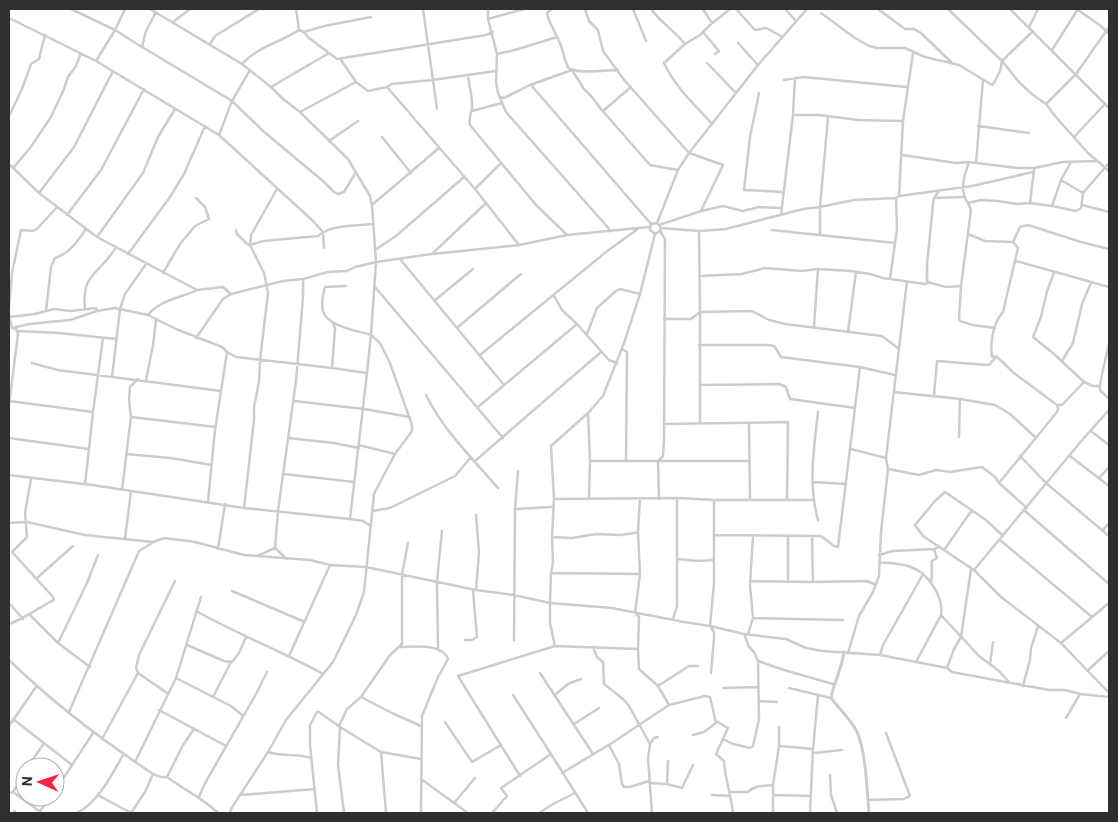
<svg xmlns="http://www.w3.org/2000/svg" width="1118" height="822" font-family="Roboto,sans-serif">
	<rect width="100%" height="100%" fill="#fff"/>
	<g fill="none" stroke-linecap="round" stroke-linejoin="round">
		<path stroke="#ccc" stroke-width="2.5" d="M71,9L115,30L142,47
			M150,9L242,64L271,87L283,99L300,112L348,159L370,196L372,205L376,262L432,254L519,245L567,235
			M296,9L299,30L304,32L309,38L337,59L486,35L493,32
			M423,9L437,109
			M488,9V19L497,54L496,82L498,93L506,112L611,231
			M552,9L547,13C549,23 555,32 559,41C563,49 564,60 568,67C573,75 608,70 618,70
			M585,9L589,21L598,30L603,51L625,81L689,153L723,165L701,211L723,206L743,211L759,207L782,208
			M633,9L646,41
			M651,9C660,22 675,31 685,44
			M703,9L712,23
			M736,9L755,30L766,28L783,37
			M785,9L796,21
			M878,9L905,29H914L921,33L952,63
			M948,9L1002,61L1019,82L1033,95L1046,104L1055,116L1088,153L1109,171
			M1010,9L1109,108
			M1078,10L1101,26L1109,34
			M156,12L146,31L142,47L232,101L263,131L323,181L334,192L338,194L344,192L356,172
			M821,13L855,38L869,46L877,48H905L925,57L959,65L992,85L994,83L1000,71L1002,61L1033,31
			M9,18L96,61L219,135L312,220L323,232L324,248
			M488,19L524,9
			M173,22L190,9
			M1029,27L1038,9
			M304,32L324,26L371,17
			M703,32L719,51L715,54
			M738,43L758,65
			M210,44L215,36L259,9
			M1052,50L1078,9
			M497,54L515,50L557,37
			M341,60L356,82L368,91L387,87
			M96,61L115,30L125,9
			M707,63L736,93
			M242,64C257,47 281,42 299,30
			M496,71L432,80L392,84L387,87L475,189L519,245
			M468,75C469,86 473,98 472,109C471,115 468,118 470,125L536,205L567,235L649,227
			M784,80L803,77L907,87
			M531,85L651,224
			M271,87L329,53
			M759,93L750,137L744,190L783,192
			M501,97L504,98L530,85L572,70L584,89L592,97L601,109L650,165L678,170
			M1046,104L1076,74L1109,27
			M472,111L502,103
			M603,111L631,87
			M300,112L356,82
			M793,114L795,78
			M9,116L22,89L31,64L39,59L45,35
			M712,124C695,105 675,87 664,63L685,44L700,35L710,25L730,9
			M978,126L1029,133
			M219,135L232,101L250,70
			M382,137L411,173
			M1074,137L1105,104
			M329,141L358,121
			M902,155L956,163L969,162
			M1097,161L1063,162L1034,168H1017L969,162C964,176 959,191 968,203L981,200L998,201L1017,204L1030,203L1052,206L1076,211L1081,208L1083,193L1109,163
			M976,163L983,80
			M9,164L39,193L97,237L197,290L223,287L231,294
			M14,167L30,148L51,117L64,89L68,77L76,66L81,53
			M1061,180L1083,193
			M475,189L501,163
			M39,193L74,147L113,71
			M899,196L903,121L913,53
			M934,198L963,197
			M968,203L971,210L970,218L961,286L959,319L960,321L973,325L995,328
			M1030,203L1034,170
			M372,205L439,148
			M1082,205L1109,212
			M1052,206L1061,180L1071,162
			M67,215L101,170L144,89
			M781,215L793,115H820L858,120L903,121
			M657,223L678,170L689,153L758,65L807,9
			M659,225L701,211
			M661,228L699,231L726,229L803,209L820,207L854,200L896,198L899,196L972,186L1033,172
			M236,230L237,234L247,244L250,245L263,241L318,236C332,224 356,226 373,224
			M772,230L895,243
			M699,231L700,312
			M968,234L985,241L1013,242L1018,248L1003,312C993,323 990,342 992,357L996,356L1014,373L1057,405H1062L1084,382
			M820,235V207L828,117
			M97,237L143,173L158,137L175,109
			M1013,242L1020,227L1028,225L1081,242L1109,249
			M375,250L396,236L464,177
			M433,253L486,203
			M128,254L170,197L184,174L205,126
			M400,259L504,385
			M1016,261L1109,287
			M163,273L180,244L195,226L209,219L205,207L196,198
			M1054,273L1047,291L1041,317L1033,337L1054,354L1084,382L1093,386H1099
			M701,276L742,274L765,268L802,271L818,269L851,271L870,274L883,278L925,284L928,283L927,282L946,287L961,286
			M890,279L897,229L896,198
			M927,282V265L933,204L934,198L939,191
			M375,287L503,438
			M554,296L562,310L577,324
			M434,301L473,269
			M9,308L12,273L21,230L33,231L37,229L57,207
			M85,309C81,272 100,275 116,247
			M46,311L51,267L55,258C70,253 77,242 86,229
			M9,315L12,328L16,329L18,334L9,405
			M148,315L176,329L222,347L227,352L236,357L332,368L335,328L333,323
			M9,317L35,314L54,309L70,311L96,308L97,311
			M664,319H691L700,312L752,311L769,320L785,324L882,336L899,349
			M458,327L521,274
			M814,327L818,269
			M12,328L29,324L70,320L97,311L115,308L148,315C159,300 181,298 197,290
			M17,331L59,333L116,339
			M848,332L856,272
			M587,334L597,308L616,291L620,289L640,294
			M196,338L223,299L231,294L283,281L303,279L328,272L347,271L355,267L376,262L371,335L380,343L390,363L412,425V431L395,454L374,494L364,592L356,615L333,662L286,720L268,752L231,809L230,813
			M1109,343C1108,351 1098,386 1100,390C1102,393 1107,396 1109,399
			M699,345H770L775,347L781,357L860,367L895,375
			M622,349L627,352L626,461
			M480,355L606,252L639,228
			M1062,361L1073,343L1082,304L1091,283
			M32,363L58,370L221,391
			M332,368L367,373L371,335C359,331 326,326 323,311C321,304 323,294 325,287L346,286
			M112,377L120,309L125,294L146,264
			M146,380L153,345L156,320
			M701,385L779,384L786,387L790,399L855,408
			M894,392L960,399L995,405L1010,414L1035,437
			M426,395C443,430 473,459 498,488
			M934,395L937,361L988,365L990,364L995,358
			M9,401L93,412L103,338
			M294,401L364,409L410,417
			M478,407L577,324L609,360L617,363
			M588,413L590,461L589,498
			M131,417L216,427
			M700,423V314
			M749,423L750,499
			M664,424L788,422L787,499
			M1091,431L1109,445
			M959,437L960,399
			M9,438L89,449L93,412
			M288,438L334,443L359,448
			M359,445L395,454
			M851,449L886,458
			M126,454L171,458L211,465
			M1020,456L1046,483L1109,536
			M1070,456L1109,486
			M475,461L601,352
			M590,461H750
			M888,469L919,475L936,470L950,472L982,467L995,477L999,483L1027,508
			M284,474L354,482
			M9,475L92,485L244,508L350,519L363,521L371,526
			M1099,478L1109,467
			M813,482L846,484
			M999,483L1057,412L1058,409L1057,405
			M85,484L89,449
			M122,490L131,417L129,400L130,387L138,379
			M554,499L679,498L714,500
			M659,499L658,461L663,456L664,439L665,239L660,231
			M208,502L215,430L227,352
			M244,508L254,420V407L259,382L260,360L268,293L264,273L250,245L251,235L277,189
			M515,509L552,507
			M373,511L390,508L447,480L455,476L471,457
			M1025,511L1109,584
			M476,515L479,552L476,590
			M350,519L367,373
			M818,520C808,484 814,448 818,412
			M9,523L27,522L85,535L153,542L165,538L195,542L244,555L310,560L330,565L366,567L476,590L514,595L550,603L612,608L684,622L710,626L744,634L786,639L806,648L822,651L880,655L947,668L952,672L1049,690H1065L1080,694L1109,697
			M1103,530L1109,523
			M714,535L821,536L834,546L838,547L860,367
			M812,536L813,582
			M1003,536L986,520L945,492L935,501L915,525L923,536L974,570L1001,597L1061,643L1109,693
			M552,537L572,538L596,534L620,535L635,533L638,532
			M788,537V582
			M125,538L131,492
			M1000,540L1092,617
			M275,548L278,511L296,381L303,297V279
			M275,548L287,559
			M218,549L225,504
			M944,550L972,510
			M879,555L893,551L934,549L939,547
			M257,556L275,548
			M677,559L698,561L714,560
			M879,563C887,562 903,564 911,567C928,573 944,597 941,615L916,662
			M974,570L1083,439L1109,410
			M551,573L640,574
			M37,578L73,546
			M750,581L813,582L867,581L876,585
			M931,581C933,574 931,568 932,561L937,558L934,549
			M232,591L305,622
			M9,603L23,619
			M196,611C237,634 281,651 323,674
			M29,614L58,643
			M941,615L979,656L999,671L1009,682
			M753,618L843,620
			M673,619L677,606V498
			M9,624C25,618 38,608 54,600L53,597L12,552L27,537L25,513L31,479
			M748,634L753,618L750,585L753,536
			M465,640H472L477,637L473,590
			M514,640L515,509L518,471
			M1061,643L1109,603
			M187,645L224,661L232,662L239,653L246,637
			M555,646L550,623V603L551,573L553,562L552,537L554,499L551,446L588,413L603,396L624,343L640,294L655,234L660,231L661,228L657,223L651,224L650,230L655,234
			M399,647C414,647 442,643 448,659L438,677L422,716L421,813
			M593,647L597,657L603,662L604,684L623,699L629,706L650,744L648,758L652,813
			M438,648L437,581L442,531
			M848,653L859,616L873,592L879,576L881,532L888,469L886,458L907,281
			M880,655L883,645L922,576
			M289,656L330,565
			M9,660C53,703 102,740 153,774L161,777H167C184,790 203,798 218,813
			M758,661L784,670L833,684
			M990,665L993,642
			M90,667L58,643L87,583L98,555
			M947,668L954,649L961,637L971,569
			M1087,671L1109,651
			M138,673L167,693
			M540,673L593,754
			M711,673L714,638V632L710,626L714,583V500H814
			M176,678L231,706L243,716
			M658,686L689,666H698
			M1023,686L1030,660L1031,648L1038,626
			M723,688L758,687
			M789,688L831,698
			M555,695L568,684L581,679
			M213,697L231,662
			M361,697L392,713L421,726
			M759,701L777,702
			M669,705L705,696L710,697L716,723L704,732L693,735
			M159,710L226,746
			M69,712L139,551L152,543
			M1066,718L1080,694
			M13,719L72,765
			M716,721L728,728L716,754L724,761C725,779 731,795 733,813
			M445,722L472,762L501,745
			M574,724L599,708
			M9,726L36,687
			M339,726L347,709L361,697L390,655L402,644V574L408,543
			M340,728L338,765L344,813
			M102,739L138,673L136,668L139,655L175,581
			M723,739L733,744L750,748L753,746L759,719L758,661L754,652L749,647L744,634
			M650,744L654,738L658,737
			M609,745L619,764L622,784L624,787H630L649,781
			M780,746L813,749L810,813
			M813,749L818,695
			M268,752C282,757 297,753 311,758
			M381,752L386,813
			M814,753L842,750
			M551,754L588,813
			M135,762L176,678L201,597
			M28,767L44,743
			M562,773L612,743L669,705L658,686L639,669L638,649L639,617L635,613L640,574L638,532L640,498
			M830,775L831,795L837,813
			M520,776L458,676L555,646L638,649
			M167,777L183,745L194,729
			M421,779L468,813
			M649,783L667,784L682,788L693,765
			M667,784L668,761
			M55,791L93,733
			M13,792L25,772
			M730,792H748C755,785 764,786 773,785L779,746V727
			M9,793L13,792L42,813
			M98,795L131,813
			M240,795L315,789
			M712,795L730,796
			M774,795L811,796
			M199,797L204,785L256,694L267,672
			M868,800L904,799L910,796L886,733
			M454,803L475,778
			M40,811L51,797
			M13,813L15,811
			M77,813C99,801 111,776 123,755
			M131,813L145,792L153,774
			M317,813L310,745V725L317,712H319L340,727L381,752L421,759
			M492,813L507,796L501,788L551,754L513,695
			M539,813L553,804L575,793
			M773,813V785"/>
		<path stroke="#ccc" stroke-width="3" d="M844,652C842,668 834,682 831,698C839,709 851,719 857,732C866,751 867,792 869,813"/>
	</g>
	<rect width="1118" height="822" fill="none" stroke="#2f2f2f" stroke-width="20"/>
	<g transform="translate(40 782) rotate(273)"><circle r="24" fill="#ffffff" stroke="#acacac"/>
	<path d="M0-4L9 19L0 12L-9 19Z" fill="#f52347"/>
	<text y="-8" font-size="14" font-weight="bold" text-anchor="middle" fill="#2f2f2f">N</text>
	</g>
</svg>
